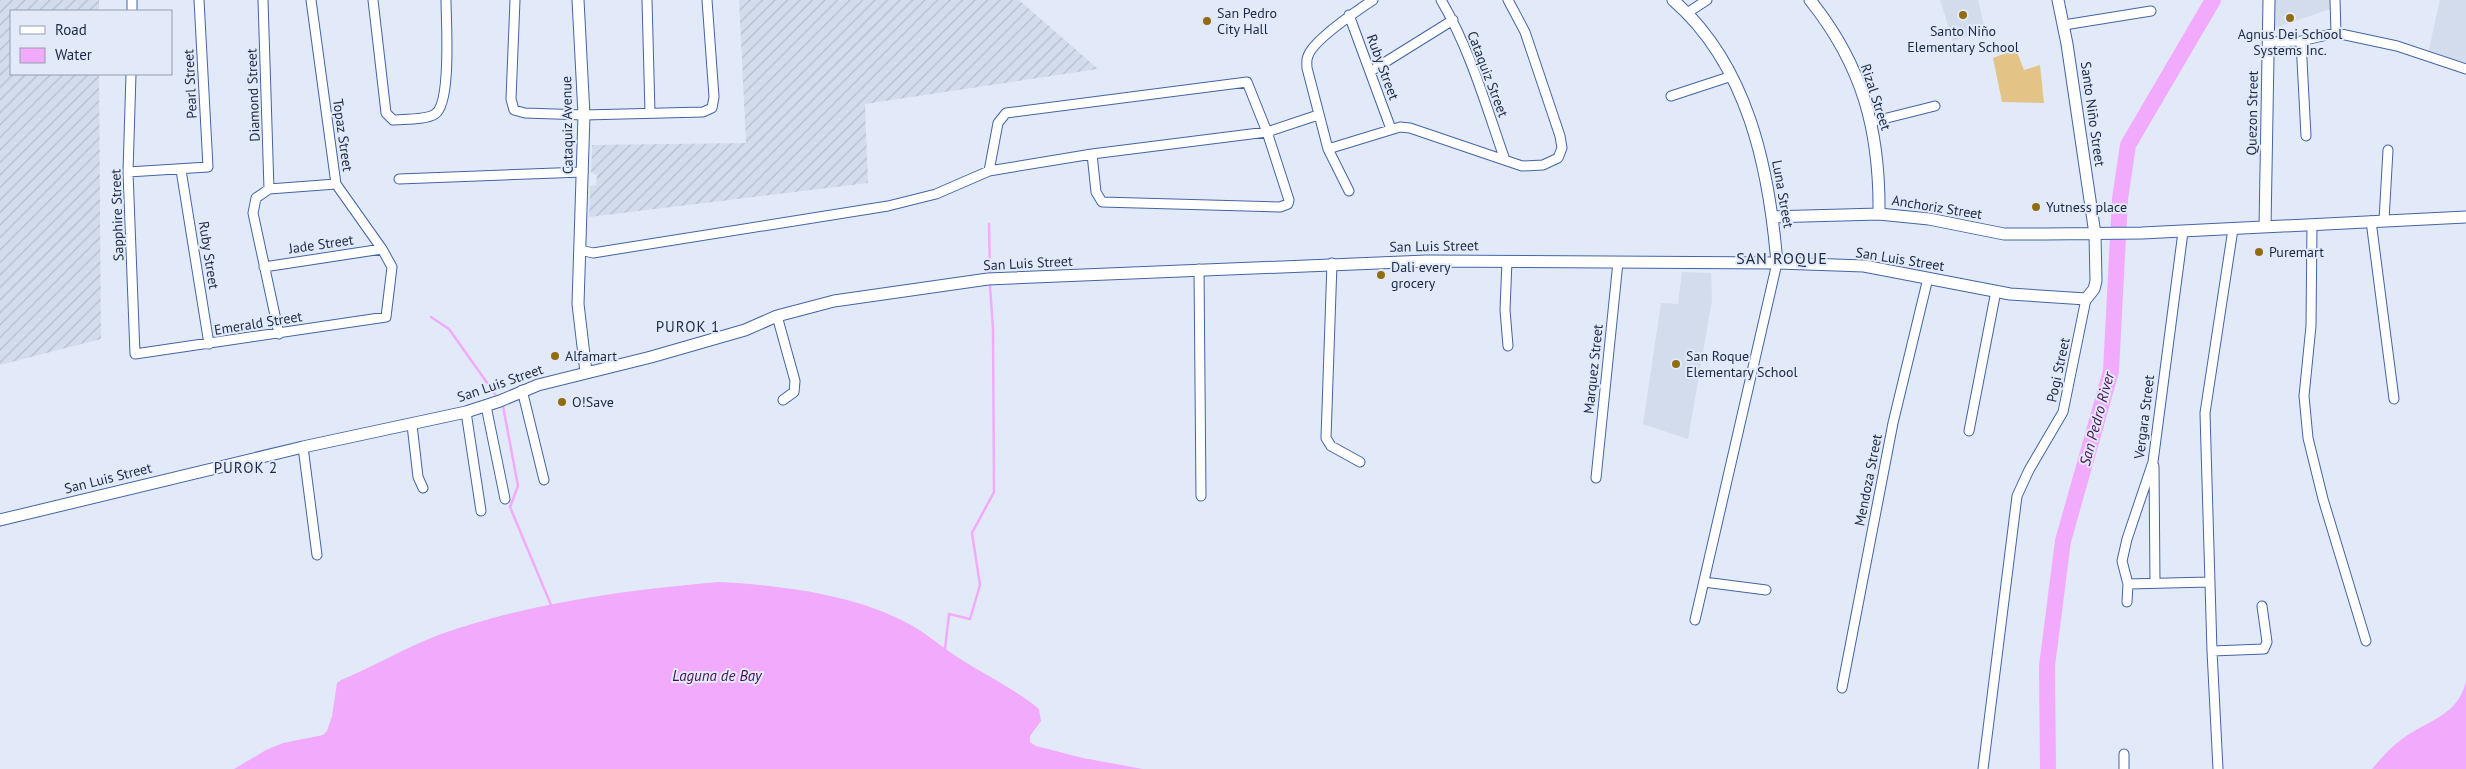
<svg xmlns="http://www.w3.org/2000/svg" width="2466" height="769" font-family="'PT Sans',sans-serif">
	<defs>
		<pattern id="industrial-furrows" width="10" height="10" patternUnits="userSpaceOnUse" patternTransform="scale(1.25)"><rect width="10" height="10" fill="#d3dced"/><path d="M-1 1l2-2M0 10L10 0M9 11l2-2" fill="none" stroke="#b5bdcc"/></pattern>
	</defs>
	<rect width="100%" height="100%" fill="#e2eaf9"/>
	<path fill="#d3dced" d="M1940,0H1978L1985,30L1953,41Z
		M2275,0H2333V8L2275,28Z
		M2440,0H2466V63L2428,54Z
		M1682,272L1711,273L1712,300L1688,439L1643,424L1661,303L1678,304Z"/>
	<path fill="url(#industrial-furrows)" d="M0,0H99V11H11V74H99L101,339L0,365Z
		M739,0H1019L1098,69L865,104L868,183L589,217L590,186L596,185L597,175L591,172L592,145L746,143Z"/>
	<path fill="#e4c386" d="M2016,49L2024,70L2040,65L2044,103L2002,102L1993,58Z"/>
	<path fill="#f2abfc" d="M718,582C779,585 855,594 909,624C928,634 944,649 962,660C988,676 1016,690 1039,709L1041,721L1030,736V742L1036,746L1083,758L1143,769H234L266,750L283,743L323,735L327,731L332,716L337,683L341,680C375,666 406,647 441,634C530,603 625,590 718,582Z
		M2466,681V769H2372C2381,758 2391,747 2402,739C2428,720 2458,716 2466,681Z"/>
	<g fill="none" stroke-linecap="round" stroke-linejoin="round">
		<path stroke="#f2abfc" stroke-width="2.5" d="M989,224L990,273
			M431,317L449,329L495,394
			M503,406L518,486L510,507L551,605
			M945,649L949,614L970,619L980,585L972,533L994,492L993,329L990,286"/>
		<path stroke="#f2abfc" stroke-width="16" d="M2048,769L2047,666L2063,541L2111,371L2120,199L2128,145L2213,0"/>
		<g stroke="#4364a4" stroke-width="11">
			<path id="minor" d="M263,0L269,189
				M373,0L386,113L393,120C405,119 426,120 435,114C452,103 446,21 446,0
				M515,0L511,99L514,110L525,113L584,115L703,112L712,108L714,97L707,0
				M647,0L650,113
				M1441,0C1470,49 1486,106 1505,160
				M2335,0L2336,33
				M132,11V0
				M1687,13L1707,0
				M1349,15L1391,129
				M2064,25L2151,11
				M2301,41L2306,136
				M2269,42L2301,41L2336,33L2397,46L2466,69
				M1371,71L1453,20
				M131,74L128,172L135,354L386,317L392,267L382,249L336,184L311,0
				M1671,96L1732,76
				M1871,122L1935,106
				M1328,149L1400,127L1410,128L1522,166L1543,165L1558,158L1562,148L1560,136L1525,32L1508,0
				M181,170L209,344
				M989,171L998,123L1006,113L1247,82L1267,132L1289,200L1288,204L1280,207L1102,202L1096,192L1092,154
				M128,172L208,167L199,0
				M399,179L583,172
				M1349,191L1328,149L1307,68C1307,64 1306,60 1308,56C1313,40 1358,10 1373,0
				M2384,220L2388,150
				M2371,221L2394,399
				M2312,225L2311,326L2304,396L2308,438L2323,499L2366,641
				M580,250L593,253L888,206L936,194L989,171L1092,154L1267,132L1318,115
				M1507,261L1505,310L1508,346
				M1332,263L1326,438L1331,446L1360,462
				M264,267L382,249
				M1199,269L1201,496
				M777,316L795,381L794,392L783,400
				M279,334L253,213L256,198L269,189L336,184
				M522,390L544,480
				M486,406L505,499
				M466,412L481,511
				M412,425L418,477L423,488
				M1969,431L1996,291
				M303,447L317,555
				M2154,466L2155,583
				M1596,478L1618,262
				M1704,582L1766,590
				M2128,584L2209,582
				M2127,602L2128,584L2122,561L2127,539L2153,462L2183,232
				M1695,620L1777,263
				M2212,651L2264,649L2267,642L2262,606
				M1842,688L1893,423L1928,278
				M2124,754V769
				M1983,769L2017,496L2029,470L2063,412L2086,299
				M2218,769L2212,651L2205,413L2233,229"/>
		</g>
		<g stroke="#4364a4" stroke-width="13">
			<path id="tertiary" d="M578,0L584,115L578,304L586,372
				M1673,0C1748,65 1769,168 1777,263
				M1810,0C1863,66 1880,131 1879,214
				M1773,217L1879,214L1929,219L2004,234H2045L2142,233L2466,217
				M2265,227L2269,0
				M0,520L303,447L466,412L500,401L538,385L651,357L745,330L777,316L834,301L988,279L1426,261L1777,263L1864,266L2010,294L2086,299L2094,289L2096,281L2095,234L2067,44L2058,0"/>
		</g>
		<use href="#minor" stroke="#fff" stroke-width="9"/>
		<use href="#tertiary" stroke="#fff" stroke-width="11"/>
	</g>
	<g fill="#926c13" stroke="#e2eaf9" stroke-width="2">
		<circle cx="1963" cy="15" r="5"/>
		<circle cx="2290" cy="18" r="5"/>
		<circle cx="1207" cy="21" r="5"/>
		<circle cx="2036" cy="207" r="5"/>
		<circle cx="2259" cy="252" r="5"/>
		<circle cx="1381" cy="275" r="5"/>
		<circle cx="555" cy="356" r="5"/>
		<circle cx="1676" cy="364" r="5"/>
		<circle cx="562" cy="402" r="5"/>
	</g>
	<g text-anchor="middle" stroke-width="4" stroke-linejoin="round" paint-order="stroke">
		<g font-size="14" fill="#1b2944" stroke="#e2eaf9" text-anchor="start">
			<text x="1217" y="18">San Pedro<tspan x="1217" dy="16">City Hall</tspan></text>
			<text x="1963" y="36" text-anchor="middle">Santo Niño<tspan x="1963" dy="16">Elementary School</tspan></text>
			<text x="2290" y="39" text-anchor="middle">Agnus Dei School<tspan x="2290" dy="16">Systems Inc.</tspan></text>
			<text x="2046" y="212">Yutness place</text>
			<text x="2269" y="257">Puremart</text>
			<text x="1391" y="272">Dali every<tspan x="1391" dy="16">grocery</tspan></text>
			<text x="565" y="361">Alfamart</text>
			<text x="1686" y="361">San Roque<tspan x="1686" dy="16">Elementary School</tspan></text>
			<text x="572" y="407">O!Save</text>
		</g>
		<g font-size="14" fill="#1b2944" stroke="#e2eaf9">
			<text transform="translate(1383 67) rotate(70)" y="5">Ruby Street</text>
			<text transform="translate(1488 74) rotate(69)" y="5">Cataquiz Street</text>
			<text transform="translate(190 84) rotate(-93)" y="5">Pearl Street</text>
			<text transform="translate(253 95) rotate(-92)" y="5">Diamond Street</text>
			<text transform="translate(1876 97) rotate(72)" y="5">Rizal Street</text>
			<text transform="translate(2252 113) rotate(-89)" y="5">Quezon Street</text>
			<text transform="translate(2093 114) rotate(82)" y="5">Santo Niño Street</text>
			<text transform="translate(567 125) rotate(-91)" y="5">Cataquiz Avenue</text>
			<text transform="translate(343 135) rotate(82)" y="5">Topaz Street</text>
			<text transform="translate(1783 194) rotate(80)" y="5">Luna Street</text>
			<text transform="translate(1937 207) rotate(9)" y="5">Anchoriz Street</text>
			<text transform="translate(117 215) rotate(-92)" y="5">Sapphire Street</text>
			<text transform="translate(321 244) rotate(-8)" y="5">Jade Street</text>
			<text transform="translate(1434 246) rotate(-1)" y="5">San Luis Street</text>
			<text transform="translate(209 255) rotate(81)" y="5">Ruby Street</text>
			<text transform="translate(1900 259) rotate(9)" y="5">San Luis Street</text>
			<text transform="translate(1028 263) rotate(-3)" y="5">San Luis Street</text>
			<text transform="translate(258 323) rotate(-9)" y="5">Emerald Street</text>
			<text transform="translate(1593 369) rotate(-84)" y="5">Marquez Street</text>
			<text transform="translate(2058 370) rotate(-78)" y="5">Pogi Street</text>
			<text transform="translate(500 383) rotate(-19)" y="5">San Luis Street</text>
			<text transform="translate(2144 417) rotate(-83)" y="5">Vergara Street</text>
			<text transform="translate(108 478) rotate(-14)" y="5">San Luis Street</text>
			<text transform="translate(1868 480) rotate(-79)" y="5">Mendoza Street</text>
		</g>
		<g font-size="15" letter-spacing="1" fill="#1b2944" stroke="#e2eaf9">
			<text x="688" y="332">PUROK 1</text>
			<text x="246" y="473">PUROK 2</text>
		</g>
		<g font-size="15" font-style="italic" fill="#4d0d56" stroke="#e2eaf9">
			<text transform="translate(2097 419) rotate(-75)" y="5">San Pedro River</text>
			<text x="717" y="681">Laguna de Bay</text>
		</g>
		<g font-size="16" letter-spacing="1" fill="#1b2944" stroke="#e2eaf9">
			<text x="1782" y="264">SAN ROQUE</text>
		</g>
	</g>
	<rect x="10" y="10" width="162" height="65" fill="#e2eaf9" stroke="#929db1"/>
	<rect x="20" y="26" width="25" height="8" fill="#ffffff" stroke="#929db1"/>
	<text x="55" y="35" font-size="15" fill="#1b2944">Road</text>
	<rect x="20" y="48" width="25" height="15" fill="#f2abfc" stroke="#929db1"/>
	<text x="55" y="60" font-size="15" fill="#1b2944">Water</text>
</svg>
